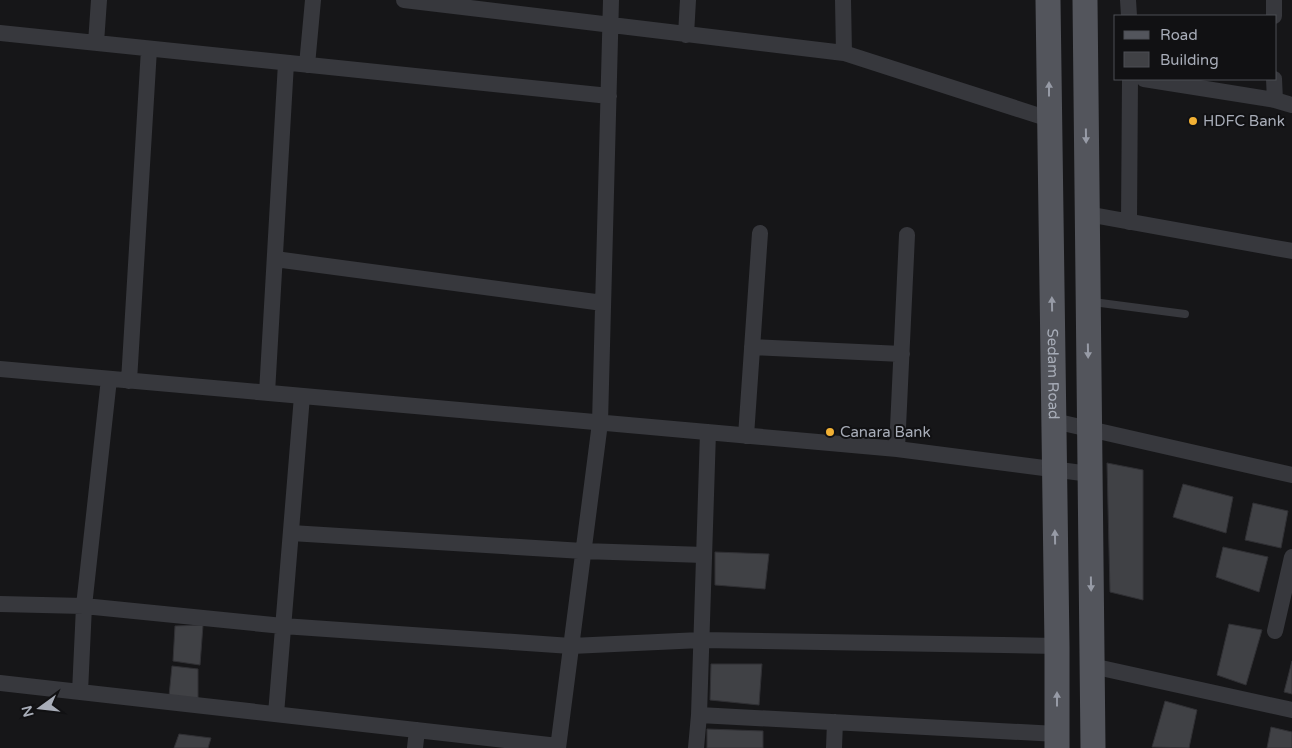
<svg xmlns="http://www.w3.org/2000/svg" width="1292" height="748" font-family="'Varela Round',sans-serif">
	<rect width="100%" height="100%" fill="#161618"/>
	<path fill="#404145" stroke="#303034" d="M1107,463L1143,470V600L1110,592Z
		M1183,484L1233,497L1226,533L1173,517Z
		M1253,503L1288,511L1281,548L1245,540Z
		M1223,547L1268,557L1259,592L1216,577Z
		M715,552L769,554L765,589L715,585Z
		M1229,624L1262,630L1246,685L1217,675Z
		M203,625L200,665L173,661L175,626Z
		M1292,661V694L1284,692Z
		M711,664H762L759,705L710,700Z
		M172,666L198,669V699L169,696Z
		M1165,701L1197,710L1189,748L1152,747Z
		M1271,727L1292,732V748H1267Z
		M707,729L763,731V748H707Z
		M179,734L211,738L208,748H174Z"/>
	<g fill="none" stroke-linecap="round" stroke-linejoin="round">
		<path stroke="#37383d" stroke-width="8" d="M1093,302L1185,314"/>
		<path stroke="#37383d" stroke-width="16" d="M404,0L844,53L843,0
			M1128,0L1129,16
			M1274,0V16
			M0,33L609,96
			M686,35L688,0
			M96,43L99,0
			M844,53L1049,119
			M307,65L313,0
			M1144,79L1275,100L1274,79
			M1275,100L1292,105
			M1087,214L1292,251
			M1129,222L1130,79
			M275,259L603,303
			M752,347L902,354
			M0,369L897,449L1090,474
			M129,381L149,49
			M267,393L286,63
			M1054,421L1292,475
			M708,432L699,715L1057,734
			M746,436L760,233
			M897,449L907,235
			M291,533L583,551L704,555
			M0,604L84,606L283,626L571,646L701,640L1057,646
			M1275,631L1292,557
			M1092,666L1292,710
			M0,683L558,746
			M80,692L84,606L109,379
			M276,714L302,396
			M415,748L417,730
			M558,748L600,423L611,0
			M696,748L699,715
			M834,748L835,722"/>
		<g stroke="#53555c" stroke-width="25">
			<path id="s1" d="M1048,0L1057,646V748"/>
			<path d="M1085,0L1093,748"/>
		</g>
	</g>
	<defs><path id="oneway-solid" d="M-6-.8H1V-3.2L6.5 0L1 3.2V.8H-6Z" transform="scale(1.25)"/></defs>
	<g fill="#979ba6">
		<use href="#oneway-solid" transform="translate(1049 89) rotate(-90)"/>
		<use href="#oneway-solid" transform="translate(1086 136) rotate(89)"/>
		<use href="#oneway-solid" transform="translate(1052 304) rotate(-91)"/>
		<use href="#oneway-solid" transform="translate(1088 351) rotate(89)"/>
		<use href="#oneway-solid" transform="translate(1055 537) rotate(-91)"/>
		<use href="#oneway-solid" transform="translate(1091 584) rotate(89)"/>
		<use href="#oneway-solid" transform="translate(1057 699) rotate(-90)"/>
	</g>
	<g fill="#f2b134" stroke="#111113" stroke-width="2">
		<circle cx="1193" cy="121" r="5"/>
		<circle cx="830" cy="432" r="5"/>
	</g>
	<g text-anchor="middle" stroke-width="4" stroke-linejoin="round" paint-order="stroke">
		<g font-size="15" fill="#a8adb8" stroke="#111113" text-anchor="start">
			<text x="1203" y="126">HDFC Bank</text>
			<text x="840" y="437">Canara Bank</text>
		</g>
		<g font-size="15" fill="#a8adb8" stroke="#111113">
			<text dy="5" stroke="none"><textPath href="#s1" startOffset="374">Sedam Road</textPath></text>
		</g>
	</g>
	<rect x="1114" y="15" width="162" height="65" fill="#111113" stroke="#4d4f55"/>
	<rect x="1124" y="31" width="25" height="8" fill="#53555c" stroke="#4d4f55"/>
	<text x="1160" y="40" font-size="15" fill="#a8adb8">Road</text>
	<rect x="1124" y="52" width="25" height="15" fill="#404145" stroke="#4d4f55"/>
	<text x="1160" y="65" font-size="15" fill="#a8adb8">Building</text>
	<g transform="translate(40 708) rotate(255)" stroke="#111113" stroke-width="4" paint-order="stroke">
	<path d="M0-4L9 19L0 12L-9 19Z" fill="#a8adb8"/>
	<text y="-8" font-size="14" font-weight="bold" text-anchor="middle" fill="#a8adb8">N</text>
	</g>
</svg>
